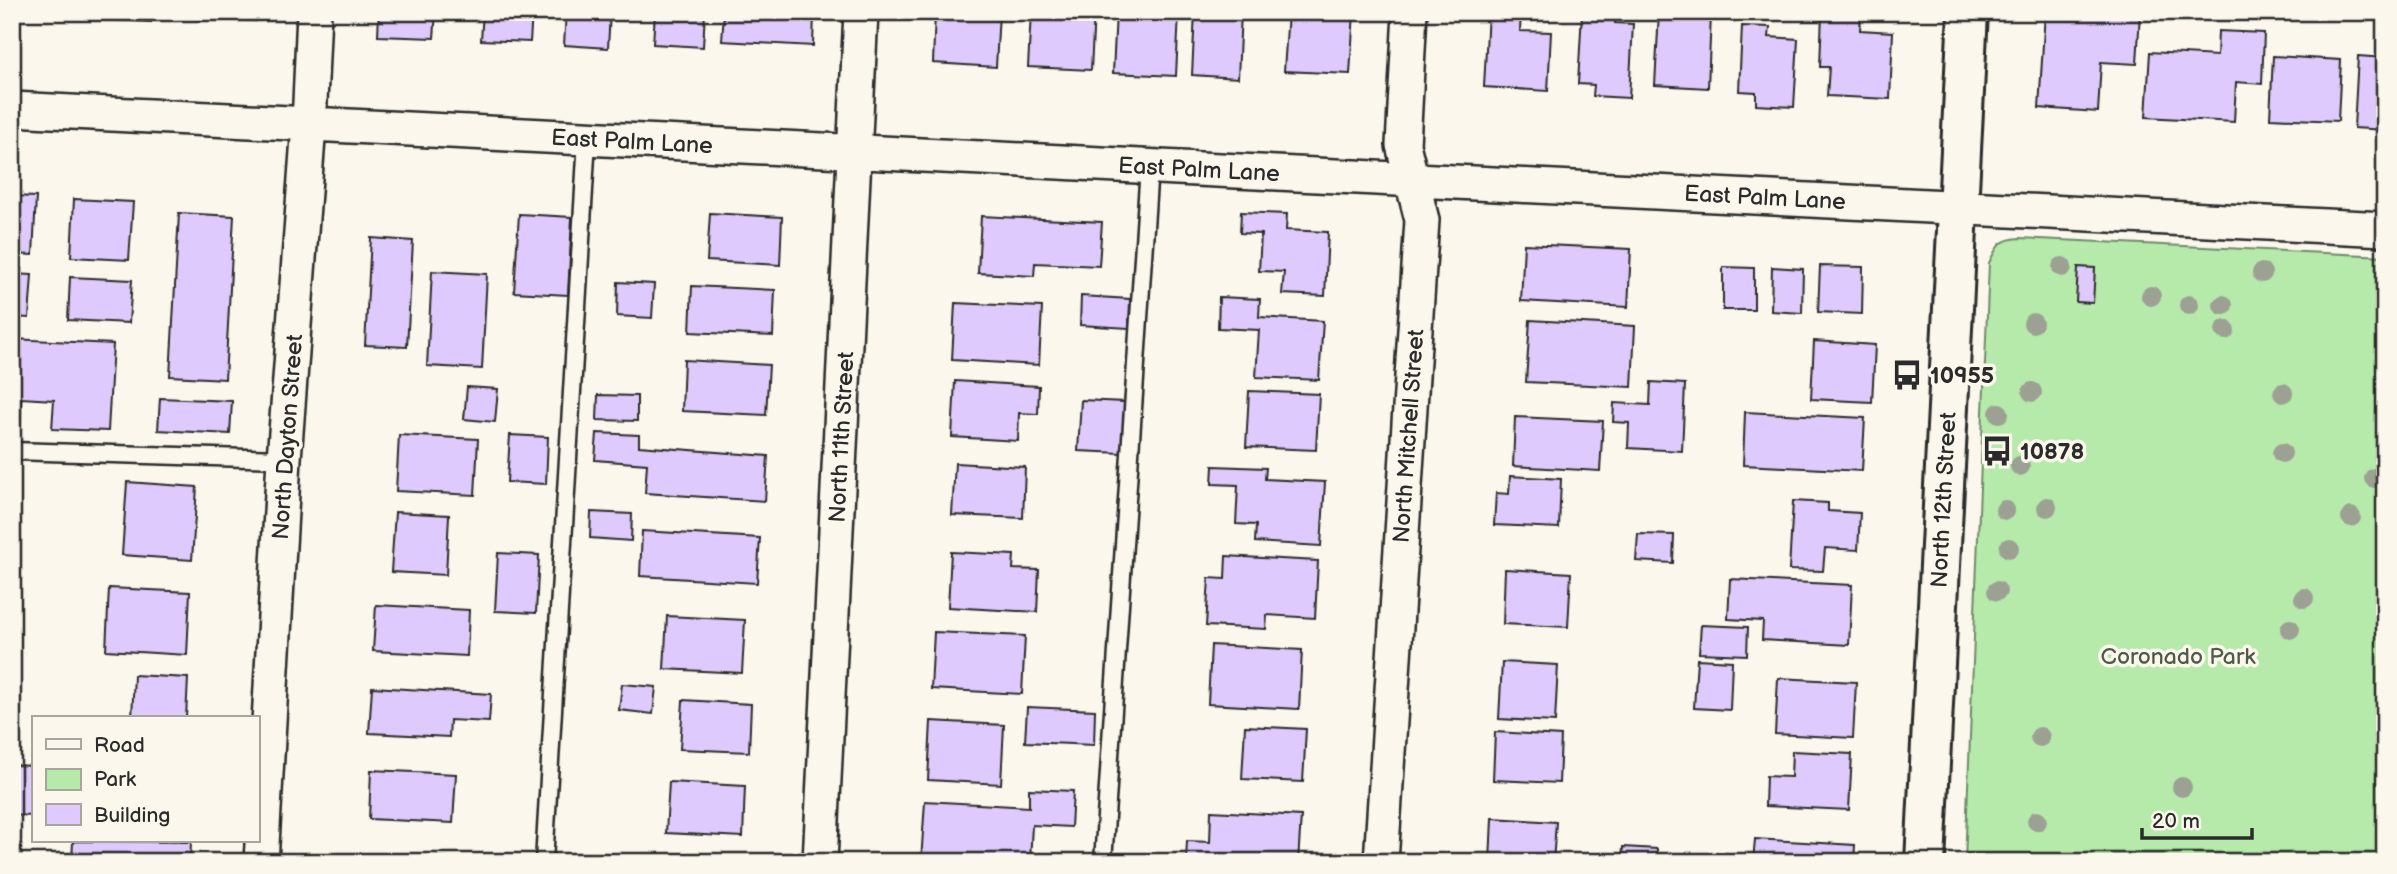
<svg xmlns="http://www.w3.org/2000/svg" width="2397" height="874" font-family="'Balsamiq Sans',sans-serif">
	<rect width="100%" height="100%" fill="#fbf7ec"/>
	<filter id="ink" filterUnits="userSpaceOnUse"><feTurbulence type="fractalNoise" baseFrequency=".0143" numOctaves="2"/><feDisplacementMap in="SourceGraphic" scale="14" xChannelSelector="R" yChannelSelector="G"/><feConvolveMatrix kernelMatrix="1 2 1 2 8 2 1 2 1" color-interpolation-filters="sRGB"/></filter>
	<g filter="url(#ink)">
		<path fill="#b6eaab" stroke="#708a6b" stroke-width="2" d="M2020,238L2385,256V862H1965L1989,263C1997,246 2000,239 2020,238Z"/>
		<path fill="#decafc" stroke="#2b2b2b" stroke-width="2" d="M12,12H63V16Z
			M92,12H151V22L92,19Z
			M173,12H206V20L173,18Z
			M221,12H256V21L220,19Z
			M379,12H436L434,38L378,36Z
			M483,12H532L530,42L481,40Z
			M566,12H610L608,48L564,45Z
			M655,12H705L703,47L653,44Z
			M724,12H814L813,46L722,41Z
			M935,12H999L996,67L933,63Z
			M1031,12H1094L1091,70L1028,67Z
			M1116,12H1179L1176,76L1113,73Z
			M1195,12H1241L1238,78L1192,75Z
			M1288,12H1354L1350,74L1284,71Z
			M1488,12H1521L1520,31L1551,32L1548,91L1484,87Z
			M1582,12H1615V23L1633,24L1629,98L1593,96L1594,85L1578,84Z
			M1659,12H1729V15L1711,14L1708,88L1655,85Z
			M1822,12H1861L1860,30L1893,32L1890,99L1827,96L1829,67H1820Z
			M2045,12H2140L2137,64L2101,62L2098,112L2039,108Z
			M1742,26L1770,27L1769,37L1798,39L1794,107L1756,105V92L1739,91Z
			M2218,31L2264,33L2262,84L2236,82L2234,122L2146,117L2150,52L2217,56Z
			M2273,56L2341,60L2338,121L2270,118Z
			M2358,56L2385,58V130L2354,128Z
			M12,196L36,197L33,255L12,254Z
			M74,199L133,202L129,260L71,257Z
			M1241,212L1287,214L1286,230L1328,232L1325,296L1282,294L1284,272L1259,271L1261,234L1240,233Z
			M179,213L234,216L225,379L170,376Z
			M710,213L782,217L780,265L707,261Z
			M519,214L572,217L568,295L514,292Z
			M981,216L1102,222L1099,266L1035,263L1034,276L978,273Z
			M371,238L413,241L407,347L365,345Z
			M1524,244L1631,249L1628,307L1521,301Z
			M1820,266L1863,267L1862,314L1818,312Z
			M1723,267L1754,268V310H1723Z
			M1772,267L1803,269L1802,313L1771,311Z
			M2078,267L2095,268L2093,303L2076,302Z
			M432,271L487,274L482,369L427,366Z
			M12,274L32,275L29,318L12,317Z
			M70,277L132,280L129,323L68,320Z
			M618,282L654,284L652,318L617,316Z
			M692,286L775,290L773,336L690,332Z
			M1081,296L1130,299L1129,328L1080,325Z
			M1219,297L1260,299L1259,317L1323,321L1319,380L1256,377L1259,330L1218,328Z
			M955,303L1042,307L1039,365L952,360Z
			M1530,320L1635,326L1632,387L1526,382Z
			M12,339L113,344L108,431L52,429L54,400L21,398L20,427L12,426Z
			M1814,341L1875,345L1872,402L1811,399Z
			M684,360L769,365L766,415L682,411Z
			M955,381L1039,386L1038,414L1019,413L1018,441L952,437Z
			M1651,382L1685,384L1682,451L1628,448L1629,423L1613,422L1614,403L1650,405Z
			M467,387L498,389L495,422L464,419Z
			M1249,391L1319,394L1316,450L1246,447Z
			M598,395L637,396V421L597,420Z
			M160,398L232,401L230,434L158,430Z
			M1081,400L1125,402L1122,453L1078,451Z
			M1745,412L1865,418L1862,471L1743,465Z
			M1515,417L1603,421L1600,471L1513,466Z
			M597,433L639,435V446L768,456L765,501L645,493L647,464L595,460Z
			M399,435L478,439L475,495L396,491Z
			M510,435L548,437L546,484L507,482Z
			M955,463L1025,467L1023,518L952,515Z
			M1213,466L1266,468L1265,479L1325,482L1321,546L1255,542L1256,525L1236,524L1238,485L1212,484Z
			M1510,476L1561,479L1559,528L1494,525L1496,493L1509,494Z
			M127,482L197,487L192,560L122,555Z
			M1793,501L1828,503V511L1860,513L1858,550L1825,548L1823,571L1789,570Z
			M395,512L449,515L446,575L391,572Z
			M591,512L632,514L631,541L590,538Z
			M642,531L760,538L757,583L640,576Z
			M1638,534L1674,535L1673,563L1636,561Z
			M951,552L1014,555L1013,569L1039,570L1037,612L948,607Z
			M498,553L539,555L536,613L495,611Z
			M1226,556L1318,561L1315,618L1267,615L1266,629L1206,626L1209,578L1225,579Z
			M1505,569L1571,573L1568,627L1503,624Z
			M1730,579L1852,585L1849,645L1762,640L1763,621L1728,619Z
			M109,588L190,592L187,655L106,650Z
			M376,605L469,610L467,656L373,651Z
			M667,616L745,620L742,673L664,669Z
			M1701,625L1748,627L1747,655L1699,653Z
			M934,632L1025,636L1022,694L931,689Z
			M1211,645L1302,650L1299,709L1208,704Z
			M1697,659L1732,661L1730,710L1694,708Z
			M1502,662L1558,665L1555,722L1499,719Z
			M134,675L188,678L186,718H132Z
			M1778,678L1856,682L1853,738L1775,734Z
			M622,684L656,687L653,714L619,710Z
			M372,687L491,694L489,722L450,720L449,737L369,733Z
			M683,700L751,704L749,752L680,749Z
			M1027,707L1095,710L1094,745L1025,742Z
			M931,721L1004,725L1001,784L928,780Z
			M1245,726L1306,729L1303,782L1242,779Z
			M1495,732L1561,736L1559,783L1493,780Z
			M1792,751L1852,754L1849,810L1765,806L1766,776L1791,777Z
			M15,765L33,766V816L12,815Z
			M371,770L456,774L453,823L369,819Z
			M669,782L745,786L743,837L666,833Z
			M1029,789L1073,791L1071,827L1032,825L1030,862H921L925,801L1029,807Z
			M1211,811L1301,816L1298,862H1186L1187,841L1210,842Z
			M1492,818L1556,822L1553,862H1490Z
			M1755,839L1855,845L1854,862H1753Z
			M73,841L191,842L190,862H72Z
			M1623,847L1657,849L1656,862H1622Z
			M364,854L452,858V862H364Z"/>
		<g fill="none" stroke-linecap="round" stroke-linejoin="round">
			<g stroke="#2b2b2b" stroke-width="21">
				<path id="service" d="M12,451L284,459
					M544,862L587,139
					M1103,862L1149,167"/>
			</g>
			<g stroke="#2b2b2b" stroke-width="38">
				<path id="minor" d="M12,109L2385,229
					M261,862L284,459L309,125L314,12
					M820,862L861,12
					M1381,862L1422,220L1403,145L1410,12"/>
			</g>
			<g stroke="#2b2b2b" stroke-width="44">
				<path id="tertiary" d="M1925,862L1968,12"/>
			</g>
			<use href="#service" stroke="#fbf7ec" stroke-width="16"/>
			<use href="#minor" stroke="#fbf7ec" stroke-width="33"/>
			<use href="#tertiary" stroke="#fbf7ec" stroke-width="38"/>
		</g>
		<g fill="#9ca193">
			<circle cx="2062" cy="267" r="10"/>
			<circle cx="2262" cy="273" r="10"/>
			<circle cx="2151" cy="296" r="10"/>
			<circle cx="2189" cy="305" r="10"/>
			<circle cx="2223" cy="305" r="10"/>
			<circle cx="2033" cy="323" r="10"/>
			<circle cx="2225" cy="330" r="10"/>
			<circle cx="2032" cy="392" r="10"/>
			<circle cx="2283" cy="393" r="10"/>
			<circle cx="1999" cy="413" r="10"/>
			<circle cx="2282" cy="453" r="10"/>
			<circle cx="2020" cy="466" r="10"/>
			<circle cx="2374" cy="478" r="10"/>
			<circle cx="2047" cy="507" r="10"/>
			<circle cx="2005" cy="510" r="10"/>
			<circle cx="2351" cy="517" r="10"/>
			<circle cx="2009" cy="548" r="10"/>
			<circle cx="1997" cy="591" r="10"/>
			<circle cx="2304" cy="598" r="10"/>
			<circle cx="2290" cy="629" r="10"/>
			<circle cx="2040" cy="737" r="10"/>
			<circle cx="2182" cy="787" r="10"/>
			<circle cx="2037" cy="821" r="10"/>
		</g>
	</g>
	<defs>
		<g id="bus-bare" transform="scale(2.415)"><path d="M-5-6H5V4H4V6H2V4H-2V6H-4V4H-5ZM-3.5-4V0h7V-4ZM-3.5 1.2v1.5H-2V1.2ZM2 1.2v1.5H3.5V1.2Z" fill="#2b2b2b" stroke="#fbf7ec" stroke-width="2.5" paint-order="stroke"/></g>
	</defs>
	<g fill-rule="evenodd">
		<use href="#bus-bare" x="1907" y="375"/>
		<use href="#bus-bare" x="1997" y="451"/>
	</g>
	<g text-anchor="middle" stroke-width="7" stroke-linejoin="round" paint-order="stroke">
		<g font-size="23" fill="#2b2b2b" stroke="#fbf7ec">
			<text transform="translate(632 141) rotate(3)" y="8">East Palm Lane</text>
			<text transform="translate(1199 169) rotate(3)" y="8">East Palm Lane</text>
			<text transform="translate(1765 197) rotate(3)" y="8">East Palm Lane</text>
			<text transform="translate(1408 436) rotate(-86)" y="8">North Mitchell Street</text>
			<text transform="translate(287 437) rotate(-86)" y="8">North Dayton Street</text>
			<text transform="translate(841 437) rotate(-87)" y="8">North 11th Street</text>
			<text transform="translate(1943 500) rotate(-87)" y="8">North 12th Street</text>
		</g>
		<g font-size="23" font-weight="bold" fill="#2b2b2b" stroke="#fbf7ec" text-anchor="start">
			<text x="1930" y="383">10955</text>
			<text x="2020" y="459">10878</text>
		</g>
		<g font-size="23" fill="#4e5b4b" stroke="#fbf7ec">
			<text x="2178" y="664">Coronado Park</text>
		</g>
	</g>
	<rect width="2397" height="874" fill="none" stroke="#fbf7ec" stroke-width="42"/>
	<rect x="21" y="21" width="2355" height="832" fill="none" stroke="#2b2b2b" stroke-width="2.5" filter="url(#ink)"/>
	<rect x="32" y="716" width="228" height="126" fill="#fbf7ec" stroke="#a8a59f" stroke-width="2"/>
	<rect x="46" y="739" width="35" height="10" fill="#fbf7ec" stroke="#a8a59f" stroke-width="2"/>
	<text x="94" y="752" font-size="21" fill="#2b2b2b">Road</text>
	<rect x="46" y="769" width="35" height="21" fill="#b6eaab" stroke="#a8a59f" stroke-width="2"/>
	<text x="94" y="786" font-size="21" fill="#2b2b2b">Park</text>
	<rect x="46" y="804" width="35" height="21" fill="#decafc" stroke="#a8a59f" stroke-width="2"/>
	<text x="94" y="822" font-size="21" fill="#2b2b2b">Building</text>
	<path d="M2142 828v10h110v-10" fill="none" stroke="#2b2b2b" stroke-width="3.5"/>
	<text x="2152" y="828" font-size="21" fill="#2b2b2b" stroke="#fbf7ec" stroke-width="5" paint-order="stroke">20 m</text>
</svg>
